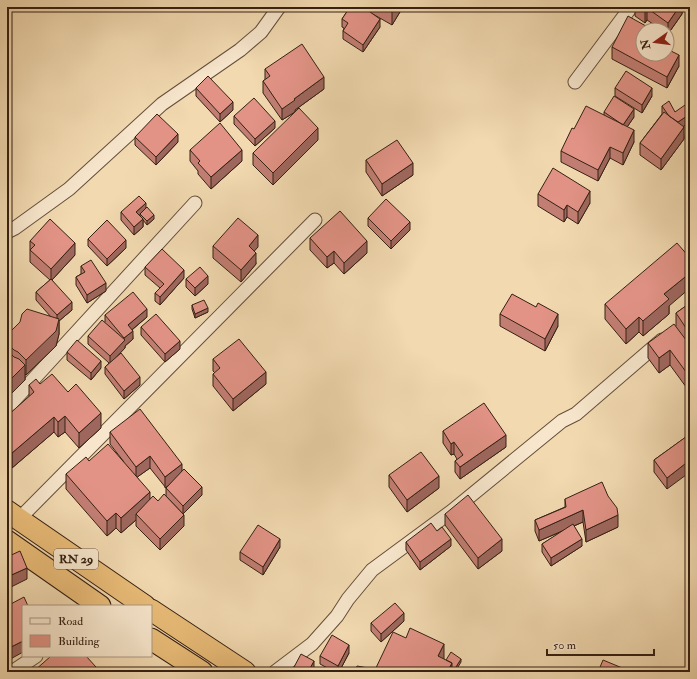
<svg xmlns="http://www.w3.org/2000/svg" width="697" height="679" font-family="'IM FELL Double Pica',serif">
	<rect width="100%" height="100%" fill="#f2d9b0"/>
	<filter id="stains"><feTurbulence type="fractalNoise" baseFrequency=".005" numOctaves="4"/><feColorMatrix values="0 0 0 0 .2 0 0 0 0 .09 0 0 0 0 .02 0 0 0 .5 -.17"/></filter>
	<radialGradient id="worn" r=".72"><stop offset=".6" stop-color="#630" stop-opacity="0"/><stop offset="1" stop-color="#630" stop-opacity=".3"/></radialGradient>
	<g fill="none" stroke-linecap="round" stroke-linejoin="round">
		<g stroke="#644e3a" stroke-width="15">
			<path id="minor" d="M575,82L631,7
				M7,232L15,228L69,189L162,104L240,50L261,32L279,7
				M7,408L195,203
				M19,519L315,220
				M12,672L36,656
				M275,672L312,644L337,616L348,599L372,570L452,511L562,421L576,414L662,340"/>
		</g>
		<g stroke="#352013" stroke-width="23">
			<path id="trunk" d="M7,511L145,606
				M7,541L100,606
				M151,610L245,672
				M151,639L202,672"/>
		</g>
		<use href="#minor" stroke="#f7e6cc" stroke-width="13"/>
		<use href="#trunk" stroke="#e9bc78" stroke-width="21"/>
	</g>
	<path fill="#c27e73" stroke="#352013" d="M350,7H403L392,25L371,13L380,27L363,52L343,39V31L344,28L342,27V19Z
		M635,7H682V14L668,34H667V30H662L647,20L645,23L635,16Z
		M612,47L643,54L679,66L667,88L612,59Z
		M265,69L324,89L295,110V112L282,120L263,93V81L265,80Z
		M196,88L233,110L220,122L196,96Z
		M615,88L652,96L642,113L615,96Z
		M662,106L675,112L690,114V122L683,127L684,139L661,170L640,155V143L662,114Z
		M604,112L634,117L627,127L634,142L623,165L610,158L598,181L561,162V151L604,115Z
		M234,116L275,128L255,146L234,124Z
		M135,137L178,142L156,165L135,145Z
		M318,140L273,185L253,165V153Z
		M190,150L242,161L211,189L198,174V171L190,161Z
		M366,160L413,175L382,196L366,172Z
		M538,194L590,203L578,224L567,217L564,222L538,206Z
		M146,208L154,219L147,225L143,220V227L134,235L121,220V212Z
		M368,218L410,230L391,249L368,226Z
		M310,238L367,253L344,274L334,263L327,268L310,250Z
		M88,239L126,248L107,266L88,246Z
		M30,241L75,255L52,280L72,310L59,321V334L56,346L26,375L25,374V380L7,398V334H8L51,317L36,300V292L50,280L30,262Z
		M213,246L258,247L254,251L256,264L241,282L213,258Z
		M81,266L106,291L87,303L76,285V277L81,274Z
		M145,267L184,278L160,305L155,301V293L160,288L145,275Z
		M186,279L208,284L195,296L186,287Z
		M690,303V390L689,391L670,365L659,373L648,358V343L676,326V313Z
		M605,304L669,306V314L643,336L639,332L626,344L605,319Z
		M192,305L208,312L195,318L192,309Z
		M500,314L558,326L545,351L500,326Z
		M105,315L147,317L132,330L133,339L125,346V348L117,356L140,385L124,399L105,374V367L109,363L88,344V336L105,322Z
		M141,327L180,349L165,362L141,335Z
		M67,352L101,368L91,380L67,360Z
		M213,359L266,384L233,411L213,386V374L215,373L213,371Z
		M40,384L68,392L101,428L79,448L65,432L58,437L54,432L12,468L7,462V416L29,397V385Z
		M443,431L506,447L460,479L455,472V461L457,459L454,454L451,455L443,443Z
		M110,432L182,472L202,495L183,514L166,496V488L150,468L137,477L150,499L184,526L160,550L136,526V520L121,533L116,528L107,536L66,489V474L89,461L124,462L110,444Z
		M690,434L667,489L654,472V460Z
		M389,475L439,488L407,512L389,487Z
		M565,499L618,527L586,542L583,522L574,526L582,546L551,566L542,552V544L563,531L539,541L535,531V520L565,507Z
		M445,514L502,551L478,569L445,525Z
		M437,531L451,546L420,570L406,550V542Z
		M280,547L263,575L240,560V552Z
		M404,621L381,642L371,631V623Z
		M349,653L339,672H335L320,664V656Z"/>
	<path fill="#9e675e" stroke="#352013" d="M394,7H403L392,25V10Z
		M679,7H682V14L668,34V23Z
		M647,8V20L645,23V11Z
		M380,19V27L363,52V45Z
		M679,55V66L667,88V77Z
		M324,77V89L295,110V112L282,120V109L294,99Z
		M652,88V96L642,113V105Z
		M233,102V110L220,122V114Z
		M634,109V117L623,133V125Z
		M690,114V122L675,132V124Z
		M275,121V128L255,146V139Z
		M684,127V139L661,170V159Z
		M318,128V140L273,185V173Z
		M634,130V142L623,165V153Z
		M178,134V142L156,165V157Z
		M610,147V158L598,181V170Z
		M242,150V161L211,189V177Z
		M413,163V175L382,196V184Z
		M590,191V203L578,224V212Z
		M146,203V211L140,214V216L136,212Z
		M567,205V217L564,222V210Z
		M154,215V219L147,225V221Z
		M143,219V227L134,235V227Z
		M410,222V230L391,249V241Z
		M258,235V247L249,257V246Z
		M126,240V248L107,266V259Z
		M367,241V253L344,274V263Z
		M75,243V255L51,281V269Z
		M334,251V263L327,268V257Z
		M256,253V264L241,282V270Z
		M184,270V278L160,305V297Z
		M690,273V288L669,306V314L643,336V321L664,294Z
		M208,276V284L195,296V288Z
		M106,283V291L87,303V295Z
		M72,302V310L59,321V334L56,346L26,375V360L57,323V315Z
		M208,308V312L195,318V314Z
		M147,309V317L128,333V325Z
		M558,314V326L545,351V339Z
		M639,317V332L626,344V329Z
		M133,331V339L125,346V348L110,364V356L124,340V338Z
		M180,341V349L165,362V354Z
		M670,350V365L659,373V358Z
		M101,361V368L91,380V373Z
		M25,365V380L7,398V383Z
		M266,372V384L233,411V399Z
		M690,375V390L689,391V376Z
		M140,377V385L124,399V391Z
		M101,413V428L79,448V433Z
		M65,416V432L58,437V422Z
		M54,417V432L12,468V453Z
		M506,435V447L460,479V467Z
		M454,442V454L451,455V444Z
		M150,456V468L136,478V467Z
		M690,460V472L667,489V478Z
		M182,464V476L165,488V477Z
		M439,476V488L407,512V500Z
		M202,487V495L183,514V506Z
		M150,492V507L136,514V520L121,533V518Z
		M583,510V522L539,541V530Z
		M116,513V528L107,536V521Z
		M184,515V526L160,550V539Z
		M618,515V527L586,542V530Z
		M280,539V547L263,575V567Z
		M451,539V546L420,570V562Z
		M502,539V551L478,569V558Z
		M582,539V546L551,566V558Z
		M27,568V579L7,589V577Z
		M404,613V621L381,642V634Z
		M23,641V652L7,661V649Z
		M444,644V660L438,656Z
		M349,645V653L339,672H338V666Z
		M461,659V662L455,672H454V670Z
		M314,661V669L313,672H308Z
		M452,663V672H447Z
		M96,667V672H90Z"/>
	<path fill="#e29386" stroke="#352013" d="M350,7H363L380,19L363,45L343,31L348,23L342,19Z
		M387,7H394L392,10Z
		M639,7H679L668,23L647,8L645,11Z
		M628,16L653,30H643V54H667V49L679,55L667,77L612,47Z
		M302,44L324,77L294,99L295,100L282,109L263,81L270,76L265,69Z
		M626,71L652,88L642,105L615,88Z
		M208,76L233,102L220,114L196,88Z
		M614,96L634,109L623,125L604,112Z
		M254,98L275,121L255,139L234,116Z
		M669,101L675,112L685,105L690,112V114L678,122L669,116L662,106Z
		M586,106L634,130L623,153L610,147L598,170L561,151L572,128L574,129Z
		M299,108L318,128L273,173L253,153Z
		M664,112L684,127L661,159L640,143Z
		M157,114L178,134L156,157L135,137Z
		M220,123L242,150L211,177L198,163L200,161L190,150Z
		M397,140L413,163L382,184L366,160Z
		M553,168L590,191L578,212L567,205L564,210L538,194Z
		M139,196L146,203L136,212L143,219L134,227L121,212Z
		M386,199L410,222L391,241L368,218Z
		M147,207L154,215L147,221L140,214Z
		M340,211L367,241L344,263L334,251L327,257L310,238Z
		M238,218L258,235L249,246L256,253L241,270L213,246Z
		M50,219L75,243L51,269L30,250L35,245L30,241Z
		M107,220L126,240L107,259L88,239Z
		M677,243L690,258V273L664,294L669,299L643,321L639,317L626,329L605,304Z
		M162,249L184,270L160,297L155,293L164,284L145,267Z
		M91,260L106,283L87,295L76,277L85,272L81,266Z
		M200,267L208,276L195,288L186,279Z
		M51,279L72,302L57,315L36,292Z
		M133,292L147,309L128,325L133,331L124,338L105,315Z
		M512,294L536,307L538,303L558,314L545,339L500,314Z
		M204,300L208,308L195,314L192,305Z
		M690,303V334L676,313Z
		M27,309L59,319L56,331L26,360L18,352L14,350L7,343V334H8L20,322L22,314Z
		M156,314L180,341L165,354L141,327Z
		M102,320L125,340L110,356L88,336Z
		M674,324L686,340L690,336V375L689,376L670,350L659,358L648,343Z
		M239,339L266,372L233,399L213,374L220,368L213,359Z
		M77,340L101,361L91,373L67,352Z
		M7,350L14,357L19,359L25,365L7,383Z
		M121,353L140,377L124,391L105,367Z
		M52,374L68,392L76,384L101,413L79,433L65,416L58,422L54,417L12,453L7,447V416L34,392L29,385L36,379L40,384Z
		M484,403L506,435L460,467L455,461L463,455L454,442L451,444L443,431Z
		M140,409L182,464L165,477L150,456L136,467L110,432Z
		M690,434V460L667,478L654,460Z
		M108,444L150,492L121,518L116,513L107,521L66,474L86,457L89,461Z
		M421,452L439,476L407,500L389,475Z
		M184,469L202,487L183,506L166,488Z
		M602,482L608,496L617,508L618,515L586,530L583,510L539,530L535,520L566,507L565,499Z
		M164,494L184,515L160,539L136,514L153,496L158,501Z
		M468,495L502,539L478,558L445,514Z
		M431,523L437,531L442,527L451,539L420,562L406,542Z
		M573,524L582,539L551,558L542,544Z
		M258,525L280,539L263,567L240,552Z
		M20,551L27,568L7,577V557Z
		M24,597L28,606H23V641L7,649V606Z
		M395,603L404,613L381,634L371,623Z
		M410,628L444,644L438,656L452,663L447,672H374L393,632L406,638Z
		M332,635L349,645L338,666L320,656Z
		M451,652L461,659L454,670L452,669V663L446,660Z
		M301,654L314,661L308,672H298L293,669Z
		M51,656H86L96,667L90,672H35L34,671Z
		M603,660L632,672H598Z
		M357,666L368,668L367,672H355Z"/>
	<g text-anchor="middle" stroke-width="3.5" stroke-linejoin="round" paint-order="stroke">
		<rect fill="#f7e6cc" stroke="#6f5b4a" stroke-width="1" x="54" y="549" width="44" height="20" rx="3"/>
		<g font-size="12" font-weight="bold" fill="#352013">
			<text x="76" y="563">RN 29</text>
		</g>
	</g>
	<rect width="697" height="679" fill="none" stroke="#f2d9b0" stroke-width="24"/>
	<rect x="8" y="8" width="681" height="663" fill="none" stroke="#352013" stroke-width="2"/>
	<rect x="12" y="12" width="673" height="655" fill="none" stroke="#352013"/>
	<rect x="22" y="605" width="130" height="52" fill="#f7e6cc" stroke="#a99782"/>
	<rect x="30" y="618" width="20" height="6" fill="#f7e6cc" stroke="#a99782"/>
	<text x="58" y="625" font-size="12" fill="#352013">Road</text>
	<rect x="30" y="635" width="20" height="12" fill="#e29386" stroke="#a99782"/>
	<text x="58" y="645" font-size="12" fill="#352013">Building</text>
	<g transform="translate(655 42) rotate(256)"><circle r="19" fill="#f7e6cc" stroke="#a99782"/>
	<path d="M0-3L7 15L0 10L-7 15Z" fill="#8f2418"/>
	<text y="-6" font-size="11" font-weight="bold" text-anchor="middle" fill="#352013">N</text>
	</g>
	<path d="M547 649v6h107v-6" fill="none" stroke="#352013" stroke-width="2"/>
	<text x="553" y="649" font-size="12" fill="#352013" stroke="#f7e6cc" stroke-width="3" paint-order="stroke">50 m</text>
	<rect width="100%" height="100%" filter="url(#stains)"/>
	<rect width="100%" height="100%" fill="url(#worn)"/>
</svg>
